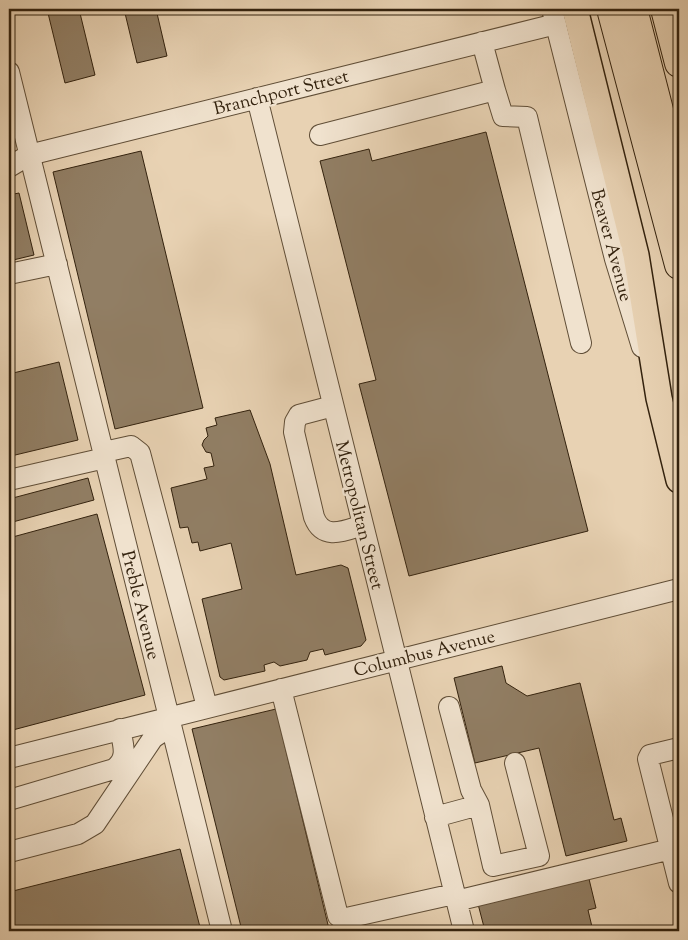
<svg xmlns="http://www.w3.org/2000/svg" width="688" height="940" font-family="'Sorts Mill Goudy',serif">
	<rect width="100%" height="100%" fill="#e8d2b3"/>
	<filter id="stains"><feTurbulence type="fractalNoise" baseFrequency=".004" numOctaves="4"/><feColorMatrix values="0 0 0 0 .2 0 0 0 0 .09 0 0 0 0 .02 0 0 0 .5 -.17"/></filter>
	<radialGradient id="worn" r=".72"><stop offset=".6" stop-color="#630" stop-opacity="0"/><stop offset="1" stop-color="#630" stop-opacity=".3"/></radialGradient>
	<path fill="#917e64" stroke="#33220e" d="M47,9H79L95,75L65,83Z
		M124,9H156L167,56L137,63Z
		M486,132L588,531L409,576L359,384L376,380L320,161L369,149L372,161Z
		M141,151L203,408L115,429L53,172Z
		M19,193L34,255L9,261V195Z
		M59,362L78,440L11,456L9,451V374Z
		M250,410L270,464L296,575L341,565L348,568L366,640L361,646L325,655L323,649L310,652L307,660L280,666L274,662L264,665L265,671L224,680L220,677L202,599L242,589L231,543L200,551L198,542L192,543L188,527L180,528L171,488L207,479L204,468L214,466L211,453L206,452L202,445L204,440L208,436L206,428L217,425L215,418Z
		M88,478L94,500L9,523V499Z
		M97,514L145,695L9,731V538Z
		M502,666L506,683L527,696L580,683L614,820L621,818L627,841L566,856L539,748L475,763L454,678Z
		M276,709L329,929L321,931H242L192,729Z
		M180,849L201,931H9V892Z
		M589,879L596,908L588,910L593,931H485L478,904Z"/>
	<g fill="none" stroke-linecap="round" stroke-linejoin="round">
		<g stroke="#604e37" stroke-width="22">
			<path id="minor" d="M552,9L615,259L642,347
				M9,72L222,931
				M495,90L503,116L527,117L581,343
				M257,98L464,931
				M320,135L495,90L482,42
				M9,167L29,155L556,24
				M9,274L57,264
				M333,406L299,415L295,422L294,432L314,517C323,541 344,531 363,525
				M104,452L131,446L140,453L207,707
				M9,480L105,458
				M281,689L338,916L342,919L454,894
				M449,707L471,790L479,805
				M679,748L650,755L648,759L679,883
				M9,758L679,589
				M9,800L114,769C129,758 123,745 120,729
				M435,817L479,805L493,866L539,856L515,763
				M9,852L78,834L95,824L153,738L171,726
				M456,901L671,849"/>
		</g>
		<g stroke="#33220e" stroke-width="28">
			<path id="major" d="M575,9L636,255L659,398L679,480"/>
		</g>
		<g stroke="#33220e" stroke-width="30">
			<path id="highway" d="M611,9L679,265
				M633,9L679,188
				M665,9L679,63"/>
		</g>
		<use href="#minor" stroke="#f0e2ce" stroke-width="20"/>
		<use href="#major" stroke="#e8d2b3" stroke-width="25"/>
		<use href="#highway" stroke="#e8d2b3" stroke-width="28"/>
	</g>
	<g text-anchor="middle" stroke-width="4.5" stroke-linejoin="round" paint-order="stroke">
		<g font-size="18" fill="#33220e" stroke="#f0e2ce">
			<text transform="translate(281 92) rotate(-14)" y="6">Branchport Street</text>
			<text transform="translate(612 245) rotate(75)" y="6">Beaver Avenue</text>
			<text transform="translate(360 515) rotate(76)" y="6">Metropolitan Street</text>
			<text transform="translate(141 605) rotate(76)" y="6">Preble Avenue</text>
			<text transform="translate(424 653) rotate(-14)" y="6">Columbus Avenue</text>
		</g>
	</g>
	<rect width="688" height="940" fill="none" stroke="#e8d2b3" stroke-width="30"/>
	<rect x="10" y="10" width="668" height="920" fill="none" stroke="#33220e" stroke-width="2.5"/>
	<rect x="15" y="15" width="658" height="910" fill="none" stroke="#33220e"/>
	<rect width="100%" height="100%" filter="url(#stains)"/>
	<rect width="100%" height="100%" fill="url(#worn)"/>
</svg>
